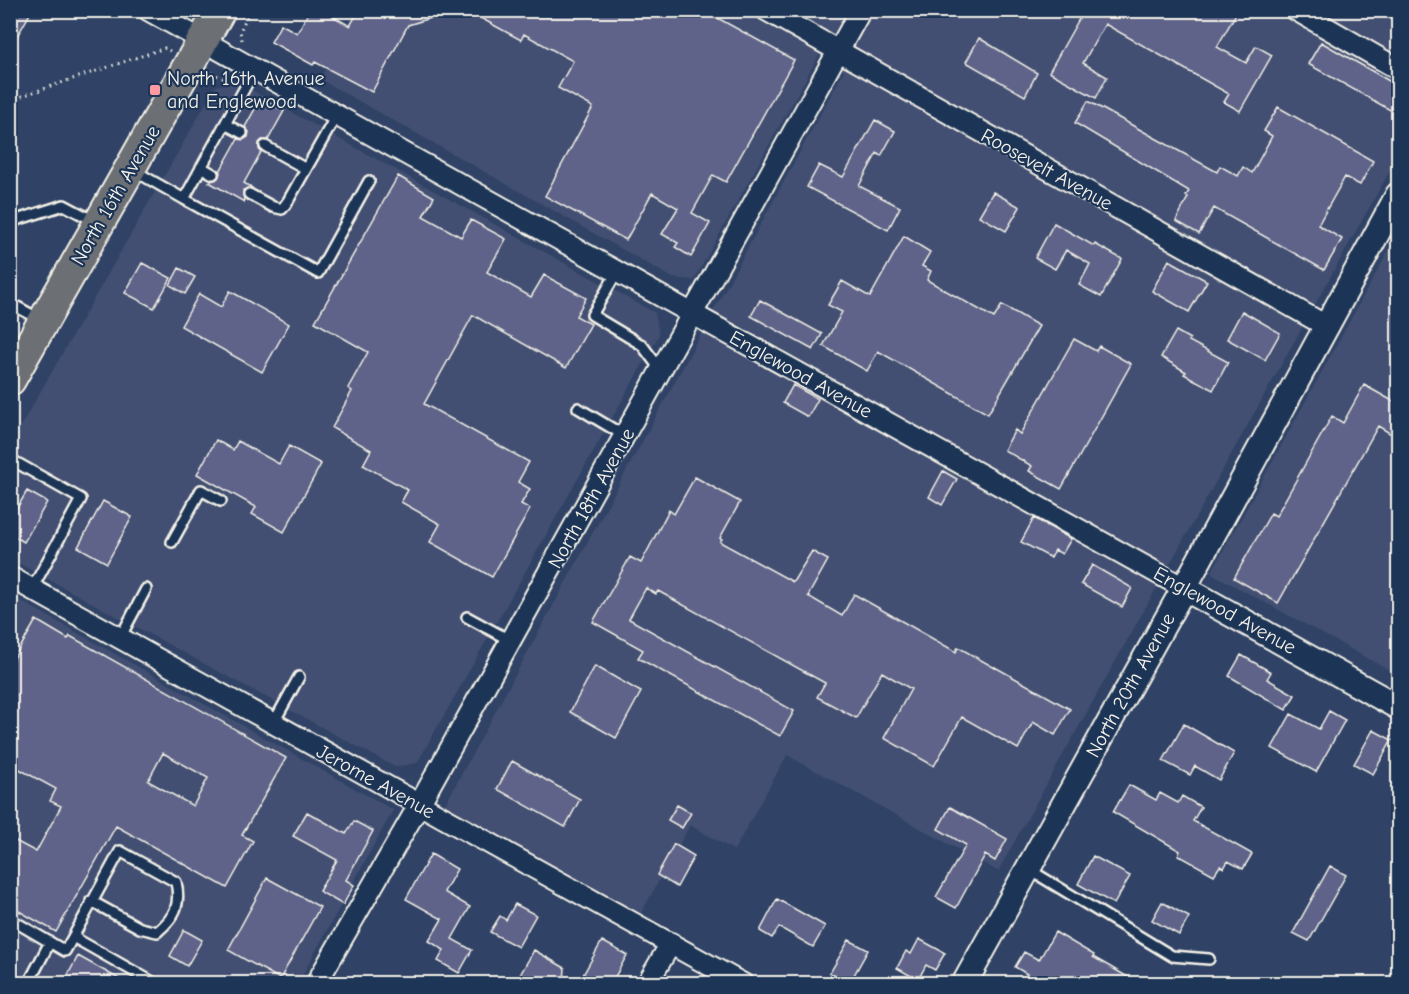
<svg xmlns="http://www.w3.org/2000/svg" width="1409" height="994" font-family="'Comic Neue',sans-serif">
	<rect width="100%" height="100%" fill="#304366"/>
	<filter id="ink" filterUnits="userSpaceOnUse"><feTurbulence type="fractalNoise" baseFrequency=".0167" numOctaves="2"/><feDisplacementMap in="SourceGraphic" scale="12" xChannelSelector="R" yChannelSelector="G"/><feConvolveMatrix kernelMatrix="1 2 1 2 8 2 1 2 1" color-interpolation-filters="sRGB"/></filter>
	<g filter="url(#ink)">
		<path fill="#425072" d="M355,11H1398V156L998,871L787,755L734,850L690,825L638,918L442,810L844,71L819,55L694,280L673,278L320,79Z
			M235,81L655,313L659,335L417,763L395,767L11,559V443L216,86Z
			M1390,248L1398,252V675L1211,573Z
			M10,595L393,810L298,983H11Z"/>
		<path fill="#5e6489" stroke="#f4f1e8" stroke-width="1.5" fill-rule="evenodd" d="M10,10H32L10,49Z
			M310,10H322L350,26L359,10H444V14L408,25L372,92L315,62L313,65L271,42L281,24L297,33Z
			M466,10H703L794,60L726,182L713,175L692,213L710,223L691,257L675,247L678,243L662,234L678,208L652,193L626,240L545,196L593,107L558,88L573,61L524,34L521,40Z
			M1081,10H1238L1217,47L1246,63L1256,46L1272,55L1240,111L1224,102L1229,94L1105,24L1083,63L1107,77L1096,98L1049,72L1083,12Z
			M979,38L1037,73L1025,96L966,62Z
			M1321,42L1398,86V99L1392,111L1308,64Z
			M261,98L284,111L268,140H262L259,143V149L261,152L244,183L252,188L243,190L244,202L209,182L218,178L220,173L218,169L220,171L238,139L243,140L248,137L249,132L245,127Z
			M1088,101L1217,172L1220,166L1238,176L1243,167L1252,173L1272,136L1264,131L1278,107L1373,161L1360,185L1345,177L1318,225L1342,239L1324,270L1214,208L1199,234L1176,221L1188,197L1186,196L1189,191L1075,123Z
			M875,120L895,131L881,156L877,153L859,186L900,207L888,230L807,187L819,165L843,177Z
			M398,176L434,197L423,216L461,237L471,220L506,239L487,272L531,297L544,275L586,298L576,316L591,324L566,368L473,315L424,404L529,462L518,482L530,489L521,504L530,509L492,577L430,542L440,524L401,502L408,490L363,465L371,450L332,428L352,391L348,388L368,352L315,322Z
			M993,192L1020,207L1006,231L979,216Z
			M1054,223L1094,246L1095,244L1122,259L1101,297L1079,285L1090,264L1066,250L1055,269L1035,258Z
			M904,236L930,252L922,266L931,271L927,280L994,318L1002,305L1039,326L988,414L878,351L867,371L823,346L842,312L828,305L842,281L870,297Z
			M1169,260L1207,281L1189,312L1152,291Z
			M142,263L171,278L154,308L125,293Z
			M179,268L195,277L185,294L170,285Z
			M230,291L289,324L262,372L181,326L199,294L221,307Z
			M760,300L822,334L813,350L751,316Z
			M1242,311L1280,333L1265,360L1227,339Z
			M1176,331L1190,339L1189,341L1228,362L1213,390L1184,374L1186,372L1161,357Z
			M1074,339L1096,351L1099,346L1131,364L1061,489L1029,471L1032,466L1004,450L1015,430L1020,434Z
			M793,385L818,399L808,417L783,403Z
			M1364,385L1398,404V438L1378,426L1278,603L1234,578L1271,513L1276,516L1332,416L1343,423Z
			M216,440L233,450L238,441L279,464L289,446L321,464L284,532L252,514L256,507L197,474Z
			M943,471L957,479L942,505L929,497Z
			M695,477L740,502L720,538L722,539L720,542L793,582L812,551L828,560L808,596L842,616L854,594L956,652L958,647L995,668V667L1070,709L1055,735L1033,722L1018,749L962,717L934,766L884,738L911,689L882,672L856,718L817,697L825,683L658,591L656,594L646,588L629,619L794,711L780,736L638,658L643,650L593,622L630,557L641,563L669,510L674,514Z
			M27,491L47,502L24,542L10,534V520Z
			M103,501L132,517L107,563L78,547Z
			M1034,518L1071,539L1062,554L1055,550L1051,558L1021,542Z
			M1092,565L1132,588L1122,607L1081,584Z
			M36,620L68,639L70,636L286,758L242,835L253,841L227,888L116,826L56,932L10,906V838L36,852L61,806L50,801L56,789L10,764V665ZM163,753L208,778L193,806L148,781Z
			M1241,655L1271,672L1267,679L1295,695L1286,710L1229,676Z
			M595,666L641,692L616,738L570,712Z
			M1329,711L1345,720L1316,772L1272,748L1291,714L1319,729Z
			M1184,724L1234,753L1219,780L1195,766L1190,775L1163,761Z
			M1373,730L1392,740L1373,774L1354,764Z
			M512,761L580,799L565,827L497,789Z
			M1129,785L1156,800L1160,793L1178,803L1182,796L1201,807L1193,821L1252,854L1243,869L1228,861L1224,868L1220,866L1214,875L1178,855L1180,851L1113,812Z
			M677,805L691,813L682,828L668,820Z
			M950,807L1007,839L995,861L985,855L956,908L936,897L966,845L938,829Z
			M307,812L346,834L354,821L373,831L346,880L354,885L343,905L319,891L337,860L293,836Z
			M674,844L694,856L677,887L657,875Z
			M431,854L457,869L444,892L470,907L452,939L472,950L459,973L438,961L444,950L429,941L442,919L406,899Z
			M1093,856L1130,876L1114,904L1078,884Z
			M1330,866L1346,875L1309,941L1293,933Z
			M267,878L320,907L280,979L228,950Z
			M777,899L825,926L813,947L779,927L772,938L760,931Z
			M1162,902L1189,917L1179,935L1152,920Z
			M515,904L536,915L518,947L490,932L500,916L506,920Z
			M184,930L202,940L187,966L170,956Z
			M1055,932L1094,955L1093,957L1140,984H1021L1027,974L1015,967L1024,952L1039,960Z
			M919,939L945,953L935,970L926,965L918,980L897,968L906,951L911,954Z
			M849,940L868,950L849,984L830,973Z
			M602,941L627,955L611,984H578Z
			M534,950L565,968L564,982L546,980L544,984H515Z
			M78,956L128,984H63Z"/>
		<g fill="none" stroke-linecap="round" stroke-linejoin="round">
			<g stroke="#f4f1e8" stroke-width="14">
				<path id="service" d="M225,124L242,133
					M265,146L306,169
					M201,167L213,174
					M133,170L184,199L254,71
					M249,194L273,207L282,209L288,201L336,116
					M184,199L318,273L369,181
					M10,222L64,205L96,222
					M617,272L592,315L642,345L660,369
					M10,303L41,320
					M578,408L625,436
					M10,459L81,499L32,589
					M172,542L201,490L221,501
					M467,617L511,641
					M120,638L146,589
					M273,724L299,677
					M1030,870L1172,956L1209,959
					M10,919L65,951L73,937L156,984
					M73,937L120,851L176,882C181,905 175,917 157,932L140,928L91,901
					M28,984L50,942"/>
			</g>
			<g stroke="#f4f1e8" stroke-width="24">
				<path id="minor" d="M148,10L1184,588
					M766,10L1328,327
					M1296,10L1398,69
					M10,577L743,984
					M316,984L419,805L861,10
					M647,984L671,943"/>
			</g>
			<g stroke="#f4f1e8" stroke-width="28">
				<path id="tertiary" d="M1184,588L1398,707
					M964,984L1184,588L1398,195"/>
			</g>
			<g stroke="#f4f1e8" stroke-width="34">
				<path id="primary" d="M10,380L220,10"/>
			</g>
			<path stroke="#f4f1e8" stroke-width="3" stroke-dasharray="1.5 4.5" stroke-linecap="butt" d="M242,40L240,31L250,10
				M211,73L223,78L225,74
				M10,100L165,48L170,51"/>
			<use href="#service" stroke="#1d3557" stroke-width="9"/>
			<use href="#minor" stroke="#1d3557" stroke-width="20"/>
			<use href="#tertiary" stroke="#1d3557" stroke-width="24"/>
			<use href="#primary" stroke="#6c6f75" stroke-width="30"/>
		</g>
	</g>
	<rect fill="#ff9aa2" stroke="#1d3557" stroke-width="2" x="149" y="84" width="12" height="12" rx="3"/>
	<g text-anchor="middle" stroke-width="4.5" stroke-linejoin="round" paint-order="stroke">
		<g font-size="20" fill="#f4f1e8" stroke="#1d3557" text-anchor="start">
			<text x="167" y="85">North 16th Avenue<tspan x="167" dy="23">and Englewood</tspan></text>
		</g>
		<g font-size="20" fill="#f4f1e8" stroke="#1d3557">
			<text transform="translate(1047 169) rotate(29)" y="7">Roosevelt Avenue</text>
			<text transform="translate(115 195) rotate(-60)" y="7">North 16th Avenue</text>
			<text transform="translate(801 374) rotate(29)" y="7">Englewood Avenue</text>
			<text transform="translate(591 498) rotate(-61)" y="7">North 18th Avenue</text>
			<text transform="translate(1225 610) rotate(29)" y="7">Englewood Avenue</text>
			<text transform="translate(1130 685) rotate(-61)" y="7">North 20th Avenue</text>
			<text transform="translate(376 781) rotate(29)" y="7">Jerome Avenue</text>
		</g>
	</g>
	<rect width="1409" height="994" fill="none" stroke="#1d3557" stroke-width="36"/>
	<rect x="18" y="18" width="1373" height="958" fill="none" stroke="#f4f1e8" stroke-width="2" filter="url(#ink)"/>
</svg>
